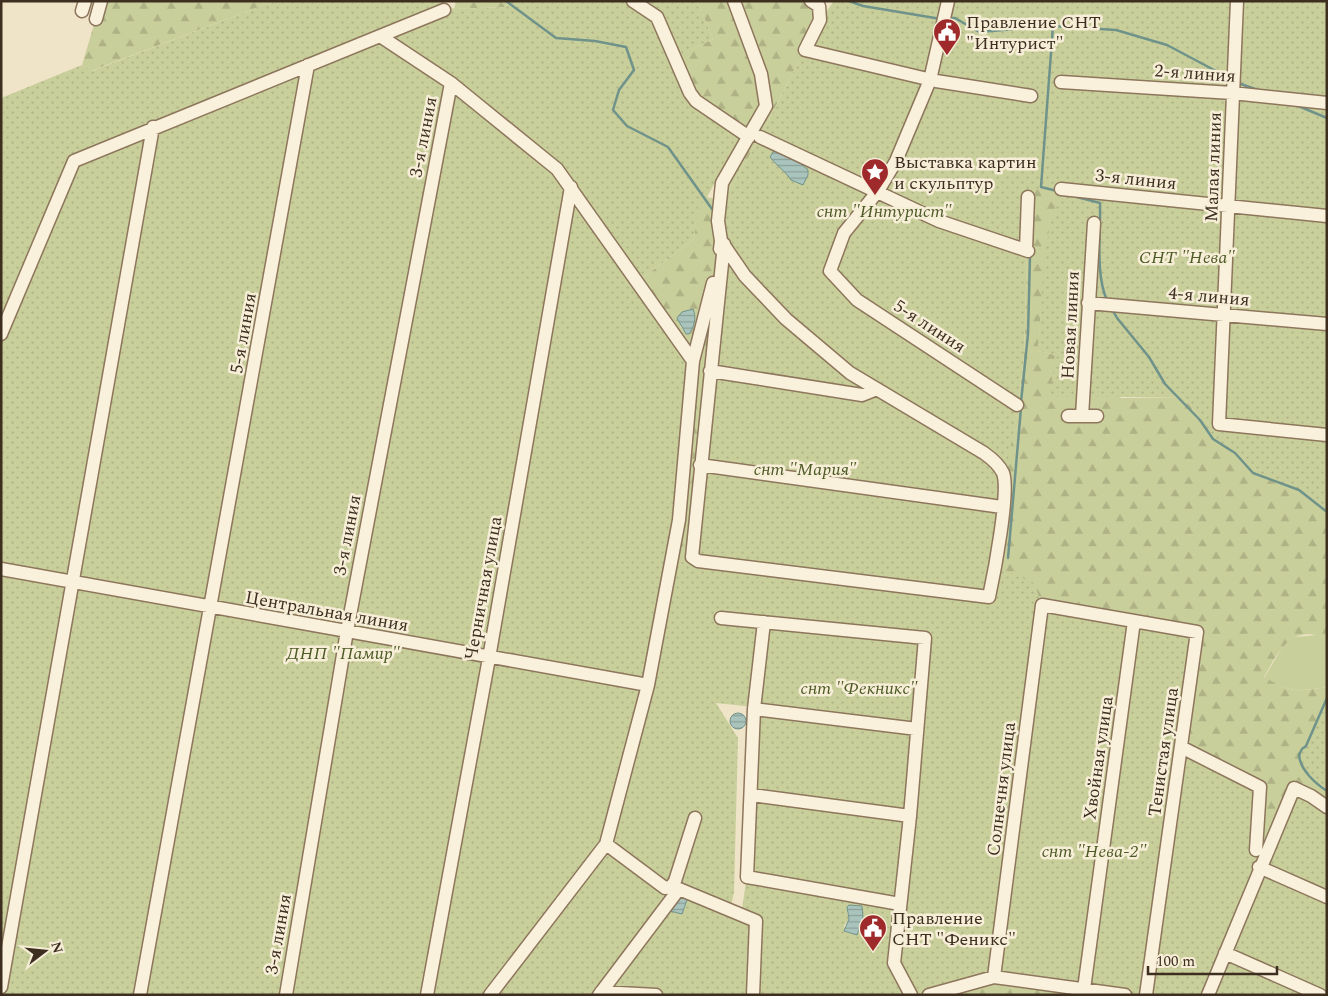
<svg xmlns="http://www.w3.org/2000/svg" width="1328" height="996" font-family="Spectral,serif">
	<defs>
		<pattern id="forest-firs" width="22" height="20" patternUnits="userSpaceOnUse" patternTransform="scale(1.25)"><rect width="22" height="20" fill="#c9cf9b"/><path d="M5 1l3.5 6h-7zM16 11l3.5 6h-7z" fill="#aeb285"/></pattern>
		<pattern id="garden-dots" width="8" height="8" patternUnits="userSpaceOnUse" patternTransform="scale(1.25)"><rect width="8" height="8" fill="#c9cf9b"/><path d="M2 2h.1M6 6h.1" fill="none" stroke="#aeb285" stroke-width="1.8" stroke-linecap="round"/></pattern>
		<pattern id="water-rules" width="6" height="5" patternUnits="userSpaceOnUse" patternTransform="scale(1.25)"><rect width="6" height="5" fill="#a9c4bc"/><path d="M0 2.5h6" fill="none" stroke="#8ba098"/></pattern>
	</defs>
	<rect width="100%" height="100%" fill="#f0e4c8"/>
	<path fill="#c9cf9b" d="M1317,635L1327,639V687C1295,692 1292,692 1264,678L1284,644L1294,637Z"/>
	<path fill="url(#forest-firs)" fill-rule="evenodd" d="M101,1H274L91,71L82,65Z
		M456,1H510L505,7L454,9Z
		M697,1H811L820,20L760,137L726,196L717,263L704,312L713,337L690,563L672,560L637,282L694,239L697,207L707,197L719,200L749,137L696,101L674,57L713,39ZM695,317L691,331L686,334L680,326Z
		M1041,187L1061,189L1045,259L1038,351L1055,355L1121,398L1183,397L1198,415L1213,439L1235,453L1253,473L1299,490L1327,511V639C1291,623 1279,651 1264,677C1292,693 1295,692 1327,687V698L1306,746L1303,748C1306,770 1307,778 1327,790V807L1262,860L1256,856L1182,743L1042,605L996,569L1003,473L1017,414L1024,357L1029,191Z
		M988,979L1123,995H929Z"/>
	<path fill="url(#garden-dots)" fill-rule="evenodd" d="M274,1H443L454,9L505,7L511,1H697L713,39L677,56L690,93L743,133L707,197L698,207L694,239L637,282L692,362L672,560L690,563L726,196L760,137L820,20L834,1H1327V511L1299,490L1253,473L1235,453L1213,439L1198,415L1183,397H1050L1055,355L1038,351L1044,259L1050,225L1061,189L1041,187L1029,192L1024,357L1017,414L1007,466L1003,472L996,569L1007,571L1034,583L1042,605L1197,632L1182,742L1260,787L1256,856L1262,859L1292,792L1327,807V995H1123L988,979L929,995H1V98L82,65L92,71ZM716,703L754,707L747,875L741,916L730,911L734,892L738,738ZM847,911L863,918L857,935L846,932L844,926L849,919Z
		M1327,698V790L1316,784L1299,760Z"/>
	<path fill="url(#water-rules)" stroke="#6f938a" d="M775,149L800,163L808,170V175L803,185L791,180C787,173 776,165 770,157Z
		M693,309C697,318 694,327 689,334H686L677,318L682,312Z
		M730 721a8 8 0 1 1 16 0a8 8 0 1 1-16 0Z
		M680,896L687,900L682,914L670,911Z
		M849,905L862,906L863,918L857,935L844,931L849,919L847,907Z"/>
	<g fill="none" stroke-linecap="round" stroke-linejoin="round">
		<path stroke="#6f938a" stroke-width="2.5" d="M506,1L556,38L595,41L626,47L634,70L619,90L613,110L627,126L668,147L712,209
			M849,1L863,6L941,19
			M949,18H955L979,32L1053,26L1116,30L1167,45L1231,79
			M1053,26L1041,187L1057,191
			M1238,83L1258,90
			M1296,105L1327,118
			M1077,197L1100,203C1101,230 1095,275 1107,300
			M1112,309L1117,318L1149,357L1165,384L1200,420L1213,439L1235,453L1253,473L1299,490L1327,512
			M1021,402L1028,334L1030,256
			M1008,558L1021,408
			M1327,698L1306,746L1302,749L1299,755C1300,770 1316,784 1327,791"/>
		<g stroke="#8d765c" stroke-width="15">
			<path id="minor" d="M633,1L657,17L690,93L696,101L749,137
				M811,1L819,6L820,20L805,50L936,81L1031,96
				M948,1L930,80L896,161L878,191L844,233L830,271L857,300L1017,405
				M1237,1L1219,424L1327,435
				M82,11L85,1
				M96,19L101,1
				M380,36L444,10
				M1061,82L1232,93L1327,103
				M760,137L939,221L1028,251
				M1061,189L1327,216
				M721,241L745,276L786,319L850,373L984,453C991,458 999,464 1003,473C1010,491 994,574 989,597L698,561L692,557L724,244
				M720,249L721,241L718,221L722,183L766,106L761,74L734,1
				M1026,250L1028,197
				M1088,303L1327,324
				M1,334L74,161L380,36L451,83L557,169L693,361
				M710,371L862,395L877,389
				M1068,416H1082L1094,223
				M1082,416H1097
				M700,465L1002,507
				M1,569L648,685
				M721,618L925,638L910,816L894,963L911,995
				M764,622L754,709L747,877L900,904
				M754,709L917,729
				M1181,747L1260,787L1256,850
				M752,795L910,816
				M606,844L665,888L671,887L675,881L695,818
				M1259,867L1327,897
				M1225,953L1320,995
				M994,977L1042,605L1197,632L1146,995
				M1,987L153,127
				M1084,989L1134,621
				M601,992L656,995
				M140,995L308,65
				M286,995L347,631L451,83
				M427,995L489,658L571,187
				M490,995L606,844L648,685L679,520L693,361L713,283
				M599,995L679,889L756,921L753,995
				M929,995L994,977L1125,995
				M1208,995L1294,788L1311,796L1327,807"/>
		</g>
		<use href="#minor" stroke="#faf1dc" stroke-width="12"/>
	</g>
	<defs>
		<g id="civic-pin" transform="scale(1.4375)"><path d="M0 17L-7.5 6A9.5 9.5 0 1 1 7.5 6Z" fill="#9e2a2b" stroke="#f7eed8"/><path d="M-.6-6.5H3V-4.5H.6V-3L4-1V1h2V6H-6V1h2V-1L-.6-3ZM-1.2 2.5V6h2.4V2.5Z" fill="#fff"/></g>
		<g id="sight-pin" transform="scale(1.4375)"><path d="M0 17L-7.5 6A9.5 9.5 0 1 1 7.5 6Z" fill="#9e2a2b" stroke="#f7eed8"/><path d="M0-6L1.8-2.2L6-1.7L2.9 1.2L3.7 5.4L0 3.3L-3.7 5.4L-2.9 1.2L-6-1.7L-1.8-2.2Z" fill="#fff"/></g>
	</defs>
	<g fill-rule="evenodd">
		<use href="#civic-pin" x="947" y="32"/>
		<use href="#sight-pin" x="875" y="172"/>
		<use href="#civic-pin" x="873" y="928"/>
	</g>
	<g text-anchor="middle" stroke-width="5" stroke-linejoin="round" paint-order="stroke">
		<g font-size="18" fill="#3d2e20" stroke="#f7eed8" text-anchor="start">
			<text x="966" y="28">Правление СНТ<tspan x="966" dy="21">"Интурист"</tspan></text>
			<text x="894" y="168">Выставка картин<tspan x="894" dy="21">и скульптур</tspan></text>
			<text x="892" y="924">Правление<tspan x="892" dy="21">СНТ "Феникс"</tspan></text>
		</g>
		<g font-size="18" fill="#3d2e20" stroke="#f7eed8">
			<text transform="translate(1195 73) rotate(4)" y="6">2-я линия</text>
			<text transform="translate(423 137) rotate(-79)" y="6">3-я линия</text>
			<text transform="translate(1213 167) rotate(-88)" y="6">Малая линия</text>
			<text transform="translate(1136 179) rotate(6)" y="6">3-я линия</text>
			<text transform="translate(1209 296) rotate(5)" y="6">4-я линия</text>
			<text transform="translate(1070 325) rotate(-87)" y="6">Новая линия</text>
			<text transform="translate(930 326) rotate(33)" y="6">5-я линия</text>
			<text transform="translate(243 333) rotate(-80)" y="6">5-я линия</text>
			<text transform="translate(347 535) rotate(-79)" y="6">3-я линия</text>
			<text transform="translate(483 588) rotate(-80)" y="6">Черничная улица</text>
			<text transform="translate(327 611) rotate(10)" y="6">Центральная линия</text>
			<text transform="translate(1163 752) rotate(-82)" y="6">Тенистая улица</text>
			<text transform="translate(1098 758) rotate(-82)" y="6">Хвойная улица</text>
			<text transform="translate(1001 789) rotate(-83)" y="6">Солнечня улица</text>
			<text transform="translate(278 934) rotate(-80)" y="6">3-я линия</text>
		</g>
		<g font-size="18" font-style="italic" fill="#4d5a26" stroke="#f7eed8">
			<text x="884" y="217">снт "Интурист"</text>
			<text x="1187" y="263">СНТ "Нева"</text>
			<text x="805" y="475">снт "Мария"</text>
			<text x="343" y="659">ДНП "Памир"</text>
			<text x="859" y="694">снт "Фекникс"</text>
			<text x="1094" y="857">снт "Нева-2"</text>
		</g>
	</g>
	<rect width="1328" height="996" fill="none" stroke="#3d2e20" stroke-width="5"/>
	<g transform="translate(45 951) rotate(74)" stroke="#f7eed8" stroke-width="4" paint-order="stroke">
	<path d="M0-4L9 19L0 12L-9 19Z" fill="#3d2e20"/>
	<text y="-8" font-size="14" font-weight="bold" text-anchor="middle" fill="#3d2e20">N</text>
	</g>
	<path d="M1148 966v8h129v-8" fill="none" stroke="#3d2e20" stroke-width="2.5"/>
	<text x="1156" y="966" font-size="15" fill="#3d2e20" stroke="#f7eed8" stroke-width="4" paint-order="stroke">100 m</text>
</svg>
